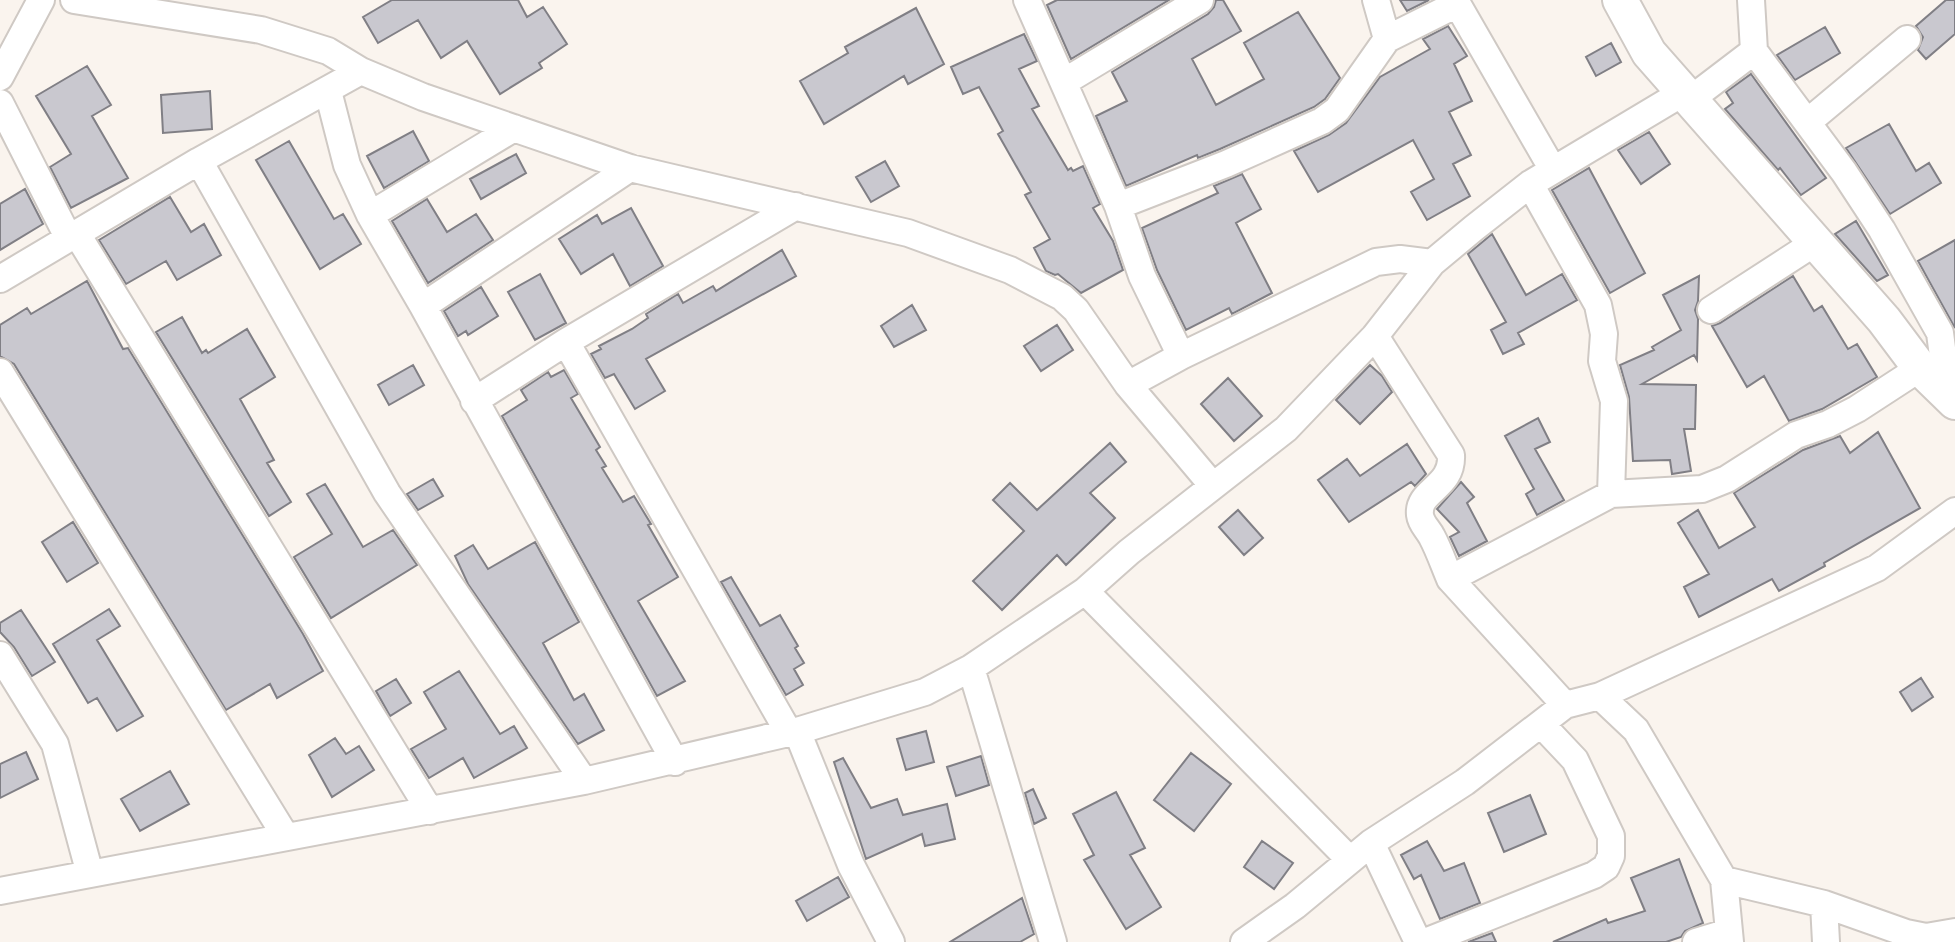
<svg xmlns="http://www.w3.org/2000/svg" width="1955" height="942" font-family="Mulish,sans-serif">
	<rect width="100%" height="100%" fill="#faf4ee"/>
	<path fill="#c9c8cf" stroke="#807f85" stroke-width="2" d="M392,0H518L527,17L543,7L567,44L539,63L542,68L500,94L467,41L441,58L418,20L378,43L363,17Z
		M1057,0H1169L1071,59L1047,5Z
		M1216,0H1223L1241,31L1192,59L1216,105L1264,79L1244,43L1298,12L1340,78L1325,99L1314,107L1220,149L1198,158L1197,155L1126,186L1096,116L1127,101L1112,72L1208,14L1214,7Z
		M1400,0H1429L1407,11Z
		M1946,0H1955V34L1926,59L1918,50L1923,37L1916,26Z
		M916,8L944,64L908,84L904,76L824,124L800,81L848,53L845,47Z
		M1448,26L1467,56L1454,64L1472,101L1449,112L1471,155L1453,164L1470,196L1427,220L1411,192L1434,179L1413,140L1318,192L1294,151L1329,135L1346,123L1380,77L1430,49L1423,39Z
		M1825,27L1840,53L1795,80L1777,55Z
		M1024,34L1037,61L1019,69L1039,106L1032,109L1068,170L1071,168L1073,171L1083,166L1100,204L1093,208L1113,241L1123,270L1081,293L1058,274L1055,275L1046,271L1034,248L1050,239L1025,195L1031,192L998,134L1003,131L979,87L963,94L951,67Z
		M1611,43L1621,62L1596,76L1586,57Z
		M87,66L111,105L92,116L128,178L71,208L50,167L71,154L36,96Z
		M1751,74L1826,178L1801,195L1780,168L1778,170L1725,109L1733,103L1726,92Z
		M210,91L212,129L163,133L161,95Z
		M1889,124L1916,171L1929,163L1941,183L1890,214L1846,148Z
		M413,131L429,161L384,188L367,156Z
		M1649,132L1670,164L1641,184L1618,150Z
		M289,141L334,219L343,214L361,244L320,269L256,160Z
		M516,154L526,173L481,199L470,179Z
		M885,161L899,186L871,202L856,177Z
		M1589,168L1645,273L1610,293L1552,190Z
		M1242,174L1261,209L1236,223L1272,293L1232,314L1229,308L1186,330L1157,270L1142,228L1218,193L1214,186Z
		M25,189L43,224L0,250V204Z
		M170,197L191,232L204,224L221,255L177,280L166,261L126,284L99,240Z
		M427,199L447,232L476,214L493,240L428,283L392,221Z
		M631,208L663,266L630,286L613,254L581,274L559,239L597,215L602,224Z
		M1856,221L1888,275L1877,281L1835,234Z
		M1492,234L1526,295L1562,274L1577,300L1518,333L1524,344L1503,354L1491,330L1506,322L1468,254Z
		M1955,240V328L1918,261Z
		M782,250L796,276L646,359L665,391L635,409L614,374L605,378L591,354L601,349L599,346L632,329L648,318L646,314L678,294L683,303L713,286L716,291Z
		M540,274L566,323L535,340L508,292Z
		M1699,276L1698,301L1695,310L1698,319L1697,360L1694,355L1642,384L1696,385L1695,429H1684L1691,471L1672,474L1670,460L1633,461L1629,397L1620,365L1654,350L1652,347L1681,330L1663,295Z
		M1793,276L1814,311L1822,306L1848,349L1857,344L1877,377L1822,409L1789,421L1764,376L1747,387L1712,326L1720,323Z
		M87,281L123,349L128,348L303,634L323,671L277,698L270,684L226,710L14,364L0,356V325L27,308L31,314Z
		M481,287L498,316L468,335L466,331L458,336L444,311Z
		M912,305L926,330L894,347L881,326Z
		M182,317L202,353L206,350L208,353L247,329L275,377L240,399L274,460L267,463L291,502L269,516L156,332Z
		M1057,325L1073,350L1041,371L1024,346Z
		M413,365L424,385L389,405L378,385Z
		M1370,365L1382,376L1392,392L1360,424L1336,400Z
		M564,370L578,394L571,398L600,447L596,450L606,466L602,468L623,502L634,496L651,524L648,525L678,577L638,601L685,681L657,696L502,416L527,400L521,390L548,372L551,377Z
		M1228,378L1262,416L1234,441L1201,404Z
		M1538,418L1550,442L1535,449L1564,500L1537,515L1526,494L1534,489L1505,436Z
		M1878,432L1920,508L1824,563L1825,566L1779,591L1772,579L1699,617L1684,587L1709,574L1678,523L1698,510L1719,548L1755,527L1734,493L1803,450L1840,436L1850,453Z
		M1110,443L1126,462L1090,493L1115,518L1066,565L1057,555L1002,610L973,581L1024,531L993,500L1010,483L1037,510Z
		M1407,444L1426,474L1415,486L1411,482L1349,522L1318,480L1347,459L1360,476Z
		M433,479L443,496L418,510L407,494Z
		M1461,482L1474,497L1467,503L1487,541L1459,556L1450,537L1459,532L1437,509Z
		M325,484L363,547L393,530L417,565L331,618L294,557L332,534L307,494Z
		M1238,510L1263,538L1244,555L1219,527Z
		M73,522L98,563L67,582L42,542Z
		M535,542L579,622L543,643L574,700L584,694L604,730L578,744L468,584L455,556L473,545L488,569Z
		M731,577L760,626L780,615L798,646L795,648L804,663L794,669L803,685L786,695L721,582Z
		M109,609L120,626L97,640L143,716L117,731L97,698L88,703L53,644Z
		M21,610L55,662L32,676L14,647L0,632V623Z
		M459,671L500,734L514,726L527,748L474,778L463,758L429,778L411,749L446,729L424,692Z
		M1921,678L1933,697L1912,711L1900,692Z
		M396,679L411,703L390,716L376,691Z
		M926,731L934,762L906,770L897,739Z
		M335,738L346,754L359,746L374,770L332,797L309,755Z
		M26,752L38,779L0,798V764Z
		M1191,753L1231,784L1194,831L1154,800Z
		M981,756L989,785L956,796L947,767Z
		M843,758L871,808L897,799L903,815L947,804L955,839L925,846L922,834L866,859L834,762Z
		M170,771L189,804L140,831L121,799Z
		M1033,789L1046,818L1034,824L1025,793Z
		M1116,792L1145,848L1130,855L1161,907L1126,929L1084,860L1094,855L1073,814Z
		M1530,795L1546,834L1504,852L1488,813Z
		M1262,841L1293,863L1274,889L1244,867Z
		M1427,841L1444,871L1464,863L1480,903L1440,919L1421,875L1414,879L1401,855Z
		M1679,859L1703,923L1685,931L1681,937L1666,942H1553L1606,919L1608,923L1645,911L1631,878Z
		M838,877L849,897L807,921L796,901Z
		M1022,898L1034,934L1020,942H950Z
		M1492,933L1496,942H1468Z"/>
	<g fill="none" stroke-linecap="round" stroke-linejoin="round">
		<g stroke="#cfc9c4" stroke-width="30">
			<path id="minor" d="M1027,0L1118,206L1142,276L1181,356
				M1455,0L1553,170
				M1751,0L1754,51L1844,172L1882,230L1940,333L1948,394
				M1387,39L1457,4
				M361,71L423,97L630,168L908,233L1010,270L1062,297L1076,310L1128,385L1181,356L1376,262L1400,259L1432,263
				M0,77L41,0
				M1064,82L1200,0
				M328,91L347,165L370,215L423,306L675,762
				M1691,99L1754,51
				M0,103L69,239
				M1809,121L1907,39
				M199,161L387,493L584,781
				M1530,184L1598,305L1604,334L1602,361L1614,401L1611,494
				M1118,206L1226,164L1322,121L1337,110L1387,39L1376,0
				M370,215L514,128
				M77,234L430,811
				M0,279L199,161L361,71L328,51L261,30L74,0
				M423,306L630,168
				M1711,310L1816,242
				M1375,336L1451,455C1453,488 1417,490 1420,515C1421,524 1428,529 1432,537C1439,550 1444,565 1450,579
				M566,342L789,733
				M0,372L286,837
				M1128,385L1213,486
				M474,401L566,342L796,206
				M1085,591L1349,859
				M0,655L55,744L90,874
				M971,668L1053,942
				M1600,696L1636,730L1724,880L1730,942
				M1565,705L1450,579L1611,494L1702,489L1727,479L1796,435L1828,424L1857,409L1920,368
				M797,731L851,865L891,942
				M1371,843L1418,942
				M1724,880L1824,904L1906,933L1926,937L1955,932
				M0,891L584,781L797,731L925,692L971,668L1085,591L1129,552L1286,429L1375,336L1432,263L1474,228L1530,184L1684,92
				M1824,904L1826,942
				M1244,942L1295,906L1371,843L1465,782L1565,705L1600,696L1877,568L1955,511
				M1425,942L1594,875L1606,867L1611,856V836L1575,760L1542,725
				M1696,942L1729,932"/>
		</g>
		<g stroke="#cfc9c4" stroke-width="38">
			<path id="tertiary" d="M1620,0L1649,53L1884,320L1920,368L1955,402"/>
		</g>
		<use href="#minor" stroke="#fff" stroke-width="26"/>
		<use href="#tertiary" stroke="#fff" stroke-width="34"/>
	</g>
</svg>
